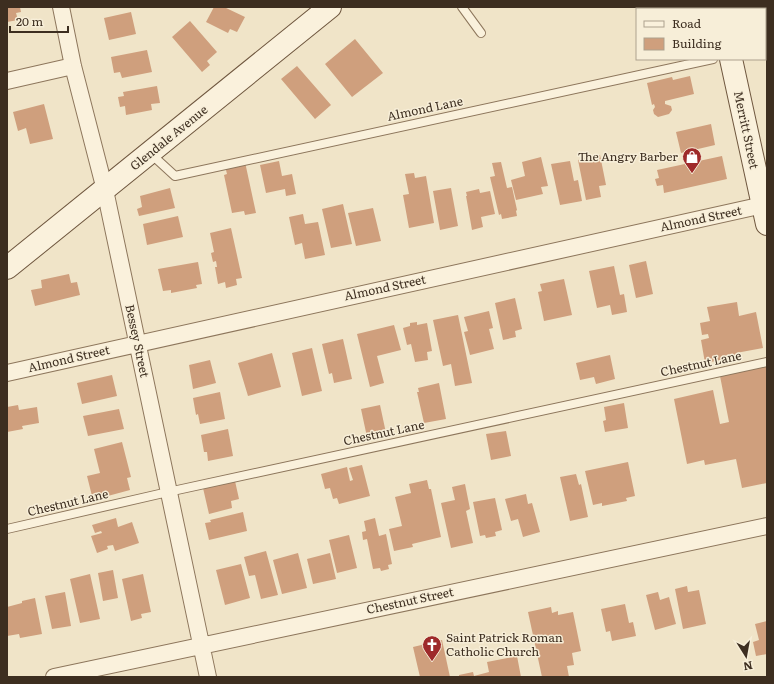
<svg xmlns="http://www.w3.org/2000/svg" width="774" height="684" font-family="Literata,serif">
	<rect width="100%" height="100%" fill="#f0e4c8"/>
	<path fill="#cf9f7d" d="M7,7H20L21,12L16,13L18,20L7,22Z
		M214,7H224L245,17L237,32L230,29L228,33L206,22Z
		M131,12L136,34L109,40L104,18Z
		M190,21L217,52L207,61L210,65L202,72L172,37Z
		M355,39L383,73L352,97L325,64Z
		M147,50L152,72L122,78L120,72L114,73L111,57Z
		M297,66L331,105L315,119L281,79Z
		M690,76L694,94L665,101V104L671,106L672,110L669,114L658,117L654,114L653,110L655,107L654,104L652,105L647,83L672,77L673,80Z
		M157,86L160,103L151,104L152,110L126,115L125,106L120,107L118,97L124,96L123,92Z
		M44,104L53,139L30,144L26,128L18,131L13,112Z
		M711,124L715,145L681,153L676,132Z
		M600,155L606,185L599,186L601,197L586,200L578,160Z
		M722,156L727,179L664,193L663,185L657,186L655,179L659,178L657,170Z
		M541,157L548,186L541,187L543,194L516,200L511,180L525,176L522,162Z
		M279,161L282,176L292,174L296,194L286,196L285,189L266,193L260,165Z
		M570,161L574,181L578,180L582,201L560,205L551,164Z
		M245,162L256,213L245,215L244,211L232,213L224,175L227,174L225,166Z
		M501,162L507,188L512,187L517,210L516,211L517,216L502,219L501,214L499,215L490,177L495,176L492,163Z
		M414,173L415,178L426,176L434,223L409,228L403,195L409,194L405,174Z
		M170,188L175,208L139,216L137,209L142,207L140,196Z
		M451,188L458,226L440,230L433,191Z
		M479,189L480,193L490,191L495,214L481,217L483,227L472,230L466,196H467L466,192Z
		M343,204L352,244L331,248L322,209Z
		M373,208L381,241L356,246L348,213Z
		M303,214L305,224L318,222L325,255L305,259L302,243L295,245L289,217Z
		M178,216L183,237L147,245L143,224Z
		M231,228L242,278L236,279L237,285L226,288L225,282L218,284L215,267H217L216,261L213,262L211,253L214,252L210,233Z
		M646,261L653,294L636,298L629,265Z
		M198,262L202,284L196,285L197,288L171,293V290L163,291L158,269Z
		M614,266L620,295L624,294L627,312L612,315L610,305L597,308L589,271Z
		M69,274L71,283L77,282L80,295L35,306L31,290L42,288L41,280Z
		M564,279L572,315L544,321L538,292L542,291L540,284Z
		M515,298L522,329L515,331L516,337L503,340L495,303Z
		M737,302L739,316L756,312L763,348L736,353L737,357L705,363L701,340L709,338L708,334L702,335L700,323L710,321L707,307Z
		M489,311L493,328L489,329L494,349L470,355L464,332L468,331L464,317Z
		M458,315L472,383L455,386L451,364L443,366L433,320Z
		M417,322V325L427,323L432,351L427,352L428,360L415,362L411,344L407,345L403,328L410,326V323Z
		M394,325L401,350L377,356L384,383L370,387L357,334Z
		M343,339L352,379L334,383L332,373L329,374L322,344Z
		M312,348L322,391L302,396L292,353Z
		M272,353L281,387L248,396L238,363Z
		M610,355L615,379L596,384L594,377L580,380L576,363Z
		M210,360L216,383L193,389L189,365Z
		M767,366V483L742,488L736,459L705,465L704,460L687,464L674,399L713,390L720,424L729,422L720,376Z
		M112,375L117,396L82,404L77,383Z
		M439,383L446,419L424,423L417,392H419L418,388Z
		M220,392L225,419L200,424L198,414L196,415L193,398Z
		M624,403L628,428L605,432L603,421L606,420L604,407Z
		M18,405L19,410L37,407L39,423L22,426L23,429L7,432V407Z
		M380,405L386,433L367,437L361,409Z
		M119,409L124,429L88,436L83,416Z
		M228,429L233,456L208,461L207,452H204L201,435Z
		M506,431L511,456L491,460L486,434Z
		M122,442L131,477L127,478L130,490L93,500L87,476L100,473L94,449Z
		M628,462L635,496L626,498L627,501L602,506V503L593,505L585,471Z
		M362,465L370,496L339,504L337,498L333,499L330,488L325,489L321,474L347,467L350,481L353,480L349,468Z
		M576,474L579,485L581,484L588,517L570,521L560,477Z
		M427,480L429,489H431L441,537L412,544L413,547L394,551L389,529L402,526L395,497L411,493L409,484Z
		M235,481L239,499L231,501L232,508L209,514L203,488Z
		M465,484L470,509L466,511L473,543L451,548L441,503L455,500L452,487Z
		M526,494L528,504L532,503L540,532L523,537L518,519L511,521L505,499Z
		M495,498L502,530L495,532L496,536L486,538L485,535L480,536L473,502Z
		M243,512L247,531L209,540L205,523L211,522L210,520Z
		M116,518L118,527L132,522L139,543L115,551L113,545L107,546L108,549L97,553L91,536L102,533L101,531L95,533L92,525Z
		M375,518L379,536L386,534L392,564L388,565L389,569L381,571L380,568L373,569L367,539L363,540L362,532L366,531L364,521Z
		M349,535L357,568L337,573L329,540Z
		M266,551L278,595L261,599L255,575L249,576L244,557Z
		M298,553L307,588L282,594L273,560Z
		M330,553L336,579L313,584L307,559Z
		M241,564L250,598L225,605L216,570Z
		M113,570L118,598L103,601L98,573Z
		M90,574L100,619L80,623L70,579Z
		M143,574L151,612L141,614L142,618L131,621L122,579Z
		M687,586L688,592L699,590L706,624L683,629L675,589Z
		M65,592L71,626L52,629L45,596Z
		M658,592L660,600L669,597L676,624L655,630L646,595Z
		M35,598L42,634L20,638L19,634L7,636V607L22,603V601Z
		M625,604L629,623L633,622L636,636L612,641L610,631L606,632L601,609Z
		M551,607L552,613L558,611V615L573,612L581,651L572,653L574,665L567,666L569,677H542L528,612Z
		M767,621V654L756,656L753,642L759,640L755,624Z
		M442,640L450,677H420L413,647Z
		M517,656L521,677H459V675L473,672L474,676L489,672L487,662Z"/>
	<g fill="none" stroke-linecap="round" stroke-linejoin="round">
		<g stroke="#8d765c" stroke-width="10">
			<path id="lane" d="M462,7L481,33
				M151,154L175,176L713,59
				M7,529L168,492L767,362"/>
		</g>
		<g stroke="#8d765c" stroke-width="18">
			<path id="street" d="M61,7L73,66L105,190L208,677
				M7,81L73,66
				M7,373L763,205
				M54,677L767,526"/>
		</g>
		<g stroke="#6f573f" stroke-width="24">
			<path id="secondary" d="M719,7V9
				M731,59L767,224
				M7,268L330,7"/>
		</g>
		<use href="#lane" stroke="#faf1dc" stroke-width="8"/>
		<use href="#street" stroke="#faf1dc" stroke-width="16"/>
		<use href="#secondary" stroke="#faf1dc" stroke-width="22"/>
	</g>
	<defs>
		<g id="shop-pin" transform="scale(1)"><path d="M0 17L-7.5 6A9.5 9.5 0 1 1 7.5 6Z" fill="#9e2a2b" stroke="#f7eed8"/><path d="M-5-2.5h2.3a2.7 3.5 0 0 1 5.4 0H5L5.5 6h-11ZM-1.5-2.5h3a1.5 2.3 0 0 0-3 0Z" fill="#fff"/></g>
		<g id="church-pin" transform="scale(1)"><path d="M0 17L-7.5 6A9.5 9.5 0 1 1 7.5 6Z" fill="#9e2a2b" stroke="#f7eed8"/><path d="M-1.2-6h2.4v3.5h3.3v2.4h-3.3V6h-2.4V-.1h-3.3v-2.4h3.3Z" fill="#fff"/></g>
	</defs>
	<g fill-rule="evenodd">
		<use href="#shop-pin" x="692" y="157"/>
		<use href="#church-pin" x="432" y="645"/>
	</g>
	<g text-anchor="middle" stroke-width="3" stroke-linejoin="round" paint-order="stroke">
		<g font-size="12" fill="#3d2e20" stroke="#f7eed8">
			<text transform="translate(425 109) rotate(-12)" y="4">Almond Lane</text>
			<text transform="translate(746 130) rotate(78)" y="4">Merritt Street</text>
			<text transform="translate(169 138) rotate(-39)" y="4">Glendale Avenue</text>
			<text transform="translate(701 219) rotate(-12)" y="4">Almond Street</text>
			<text transform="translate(385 288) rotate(-12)" y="4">Almond Street</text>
			<text transform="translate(137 341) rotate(78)" y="4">Bessey Street</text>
			<text transform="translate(69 359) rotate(-13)" y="4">Almond Street</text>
			<text transform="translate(701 364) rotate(-12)" y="4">Chestnut Lane</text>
			<text transform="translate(384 433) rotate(-12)" y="4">Chestnut Lane</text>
			<text transform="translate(68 503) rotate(-13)" y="4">Chestnut Lane</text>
			<text transform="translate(410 601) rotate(-12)" y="4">Chestnut Street</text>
		</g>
		<g font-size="12" fill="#3d2e20" stroke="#f7eed8" text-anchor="end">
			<text x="678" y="161">The Angry Barber</text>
			<text x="446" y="642" text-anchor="start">Saint Patrick Roman<tspan x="446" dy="14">Catholic Church</tspan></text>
		</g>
	</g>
	<rect width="774" height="684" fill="none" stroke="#3d2e20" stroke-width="16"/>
	<rect x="636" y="8" width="130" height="52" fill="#f7eed8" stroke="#ada18e"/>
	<rect x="644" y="21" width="20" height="6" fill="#faf1dc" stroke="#ada18e"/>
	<text x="672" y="28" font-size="12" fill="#3d2e20">Road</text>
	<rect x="644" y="38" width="20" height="12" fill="#cf9f7d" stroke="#ada18e"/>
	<text x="672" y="48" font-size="12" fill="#3d2e20">Building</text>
	<g transform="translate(746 656) rotate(169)" stroke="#f7eed8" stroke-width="3" paint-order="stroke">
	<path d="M0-3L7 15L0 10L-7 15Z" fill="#3d2e20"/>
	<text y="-6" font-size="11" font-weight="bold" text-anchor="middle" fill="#3d2e20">N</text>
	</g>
	<path d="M10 26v6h58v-6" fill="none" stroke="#3d2e20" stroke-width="2"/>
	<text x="16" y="26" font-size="12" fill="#3d2e20" stroke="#f7eed8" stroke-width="3" paint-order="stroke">20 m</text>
</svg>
